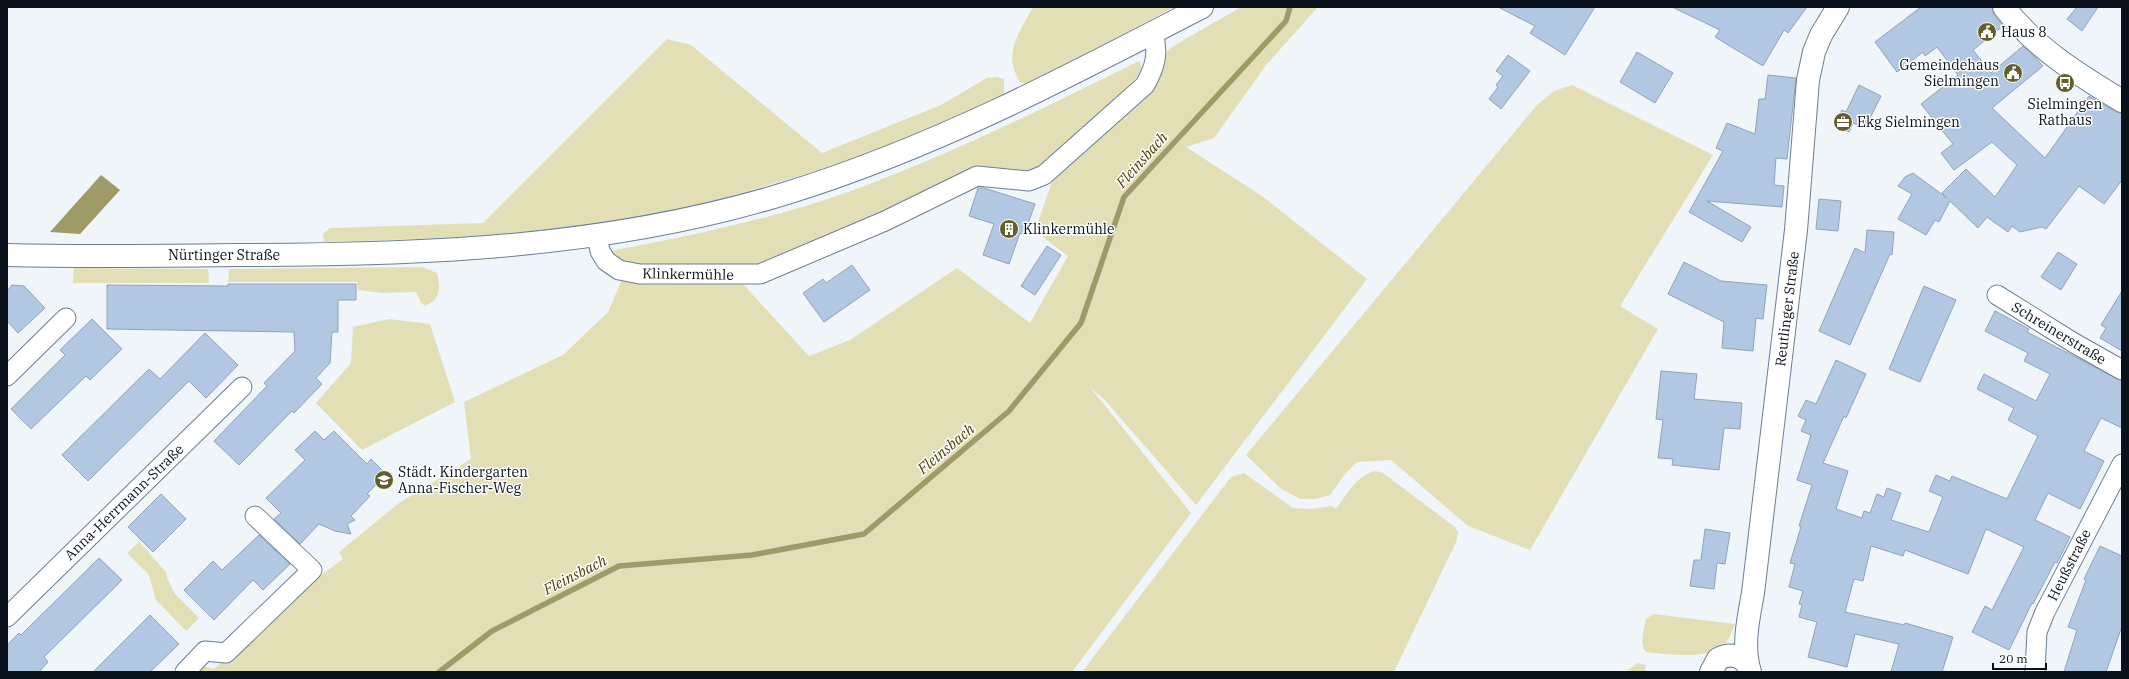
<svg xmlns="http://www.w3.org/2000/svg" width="2129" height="679" font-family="'IBM Plex Serif',serif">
	<rect width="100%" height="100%" fill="#f0f5fa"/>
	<path fill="#e2dfb6" d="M1033,7H1174L1029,85L1020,82C1002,53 1019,34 1033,7Z
		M1241,7H1318L1267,64L1214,138L1186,147L1262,196L1367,279L1196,505L1104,399L1090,387L1191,513L1072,672H190L198,665L214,669L291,597L343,559L339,552L399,503L471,459L464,402L563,355L608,312L623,277L653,285L741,282L809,356L850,340L957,268L1030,323L1068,256L1039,234L1036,228L1054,176L1165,54L1172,47Z
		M667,39L691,45L822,153L941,105L987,78L996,77L1004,79V96L917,134L836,165L701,205L602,225L509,236L324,242L323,234L330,228L483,223Z
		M1139,61L1142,68L1138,76L1047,164L1030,172L982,170L759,267L619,264L611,251C690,236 776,218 851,191C950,154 1045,108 1139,61Z
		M1572,85L1713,155L1620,306L1658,329L1530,550L1468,526L1391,460L1357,462L1346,473L1330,495L1316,499H1300L1280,488L1246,455L1537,105L1554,91Z
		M423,267L437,273C441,289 441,299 425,306L421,303L416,292L383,293L358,290L357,282H228L229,269Z
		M74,268L208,269L209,283H73Z
		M389,319L430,324L455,402L362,450L316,403L351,363L353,327Z
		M1376,471L1383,473L1455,527L1458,533L1456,542L1394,672H1082L1231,477L1244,473L1293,508L1311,509L1332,506L1336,509C1347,495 1357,474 1376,471Z
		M139,542L166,572L168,580L175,594L199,618L186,631L156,600L149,575L127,553Z
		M1653,614L1735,624C1732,632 1729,640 1723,646C1708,660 1665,654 1646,652C1639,643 1644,630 1646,619Z
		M1638,663L1646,665L1645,672H1628L1629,669Z"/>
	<path fill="#9f9b69" d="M101,175L120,190L80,234L50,232Z"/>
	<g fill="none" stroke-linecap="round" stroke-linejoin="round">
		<path stroke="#9f9b69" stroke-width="5.5" d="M439,672L492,631L619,566L752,555L864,534L1009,411L1081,323L1124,197L1286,21L1290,7"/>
	</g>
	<path fill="#b2c8e2" stroke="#8ea3bc" d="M1498,7H1595L1565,55L1530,33L1535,26Z
		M1672,7H1807L1788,33L1784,30L1763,66L1715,37L1720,30Z
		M1921,7H1992L1994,15L2003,26L1973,50L1991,73L2023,46L2036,58L2043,66L1992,108L2045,158L2089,96L2116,112L2122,113V180L2104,204L2079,186L2046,229L2042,227L2020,232L2012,226L2008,232L1987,217L1978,228L1950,201L1939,222L1935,220L1926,235L1898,219L1912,194L1898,186L1905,177L1913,173L1947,198L1942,193L1966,169L1995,197L2017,165L1992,142L1954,170L1941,153L1953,144L1921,104L1958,75L1937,47L1925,56L1923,52L1897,72L1875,42Z
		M2077,7H2098L2082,31L2067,19Z
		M1637,52L1673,73L1655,103L1620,82Z
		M1508,55L1530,71L1501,109L1489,99L1498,87L1496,85L1503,76L1496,71Z
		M1768,75L1796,78L1787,159L1776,158L1774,185L1784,186L1782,207L1707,201L1751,227L1742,242L1689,212L1723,151L1716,148L1727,123L1755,134L1759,99H1765Z
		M1859,85L1881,96L1865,128L1853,123L1849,132L1834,125L1842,110L1846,112Z
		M978,188H984L1035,204L1024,235L1020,233L1009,264L983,255L994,224L969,216Z
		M1819,199L1841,201L1838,231L1816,229Z
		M1867,230L1894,232L1892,255L1890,254L1850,345L1819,331L1855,248L1865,253Z
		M1047,246L1061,255L1035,295L1021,286Z
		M2058,252L2077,264L2061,290L2041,277Z
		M1684,262L1721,281L1767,285L1763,319L1756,318L1753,351L1722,348L1724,322L1668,294Z
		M852,265L870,290L824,322L803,293L823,279L826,283Z
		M228,284H356V300H338V332H332L330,363L316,378L322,384L294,413L292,411L239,465L214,441L267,386L264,383L295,351L294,332L107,329V285L228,286Z
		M12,285L24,286L45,308L18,333L7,321V291Z
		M1924,286L1956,300L1920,382L1889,369Z
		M2122,291V351L2100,338L2106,328L2101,325Z
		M1995,311L2029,329L2027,332L2122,381V428L2101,418L2084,451L2104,461L2080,509L2048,493L2035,520L2070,537L2057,563L2055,562L2033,604L2032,603L2009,650L1972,632L1985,606L1992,610L2024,547L1986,529L1968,574L1905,550L1903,556L1871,546L1863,581L1854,579L1845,612L1904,625L1905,623L1953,637L1942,672H1891L1899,644L1855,634L1847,667L1808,657L1817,622L1799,617L1802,605L1799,604L1803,591L1789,587L1795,564L1790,563L1801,527L1799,526L1812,485L1797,480L1811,435L1801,431L1806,420L1798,416L1806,400L1816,404L1836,360L1866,374L1846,418L1844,416L1823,463L1848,471L1836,509L1862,518L1864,511L1870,513L1877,494L1884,497L1887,488L1901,493L1891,520L1929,532L1943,497L1929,491L1936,475L1950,481L1952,476L2007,499L2038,436L2008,420L2014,408L1977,389L1984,374L2036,401L2050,374L2024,361L2028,353L1985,331Z
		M92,319L122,349L90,380L86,376L31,429L11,409L65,355L60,350Z
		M205,333L238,365L206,398L189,381L88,481L62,455L149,369L160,379Z
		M1661,371L1697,374L1694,399L1742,403L1740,429L1724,428L1719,470L1672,465L1673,459L1658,458L1663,420L1656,419Z
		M315,431L324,440L334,431L367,464L371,459L386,474L367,494L370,496L351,516L355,520L347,524L351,534L335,531L319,524L300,544L274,519L281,513L266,498L305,460L295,450Z
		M161,494L186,519L153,552L128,527Z
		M1705,529L1730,533L1725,564L1717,563L1714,589L1690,586L1694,560H1701Z
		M259,535L290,564L263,590L253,580L214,620L184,590L213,561L222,570Z
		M2100,546L2122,556V626L2106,672H2064L2077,630L2068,627L2086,580L2084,579Z
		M99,558L122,580L44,657L48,662L39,672H7V645L19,633L21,635Z
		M150,615L179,644L150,672H93Z"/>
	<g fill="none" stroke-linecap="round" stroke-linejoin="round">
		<g stroke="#6a7e96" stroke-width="21">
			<path id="minor" d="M597,236L600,251L606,261L619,270L640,274H760L885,221L977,176L1029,181L1044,175L1145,85C1155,67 1159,54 1153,33
				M1997,295L2074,343L2122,370
				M7,376L66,318
				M7,617L242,387
				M185,672L205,651L226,653L312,570L255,516
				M2035,672L2037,632L2045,612L2122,464"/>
		</g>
		<g stroke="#6a7e96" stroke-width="24">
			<path id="tertiary" d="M1748,664C1743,642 1749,615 1753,593L1796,230L1808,80L1814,52L1821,35L1838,7
				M1711,672L1718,659C1731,652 1747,656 1750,672"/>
		</g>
		<g stroke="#6a7e96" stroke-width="24">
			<path id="secondary" d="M2004,7C2035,48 2079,75 2122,101
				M7,255C84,257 161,256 238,255C422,255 610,248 787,193C933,148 1068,77 1202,7"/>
		</g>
		<use href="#minor" stroke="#fff" stroke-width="19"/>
		<use href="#tertiary" stroke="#fff" stroke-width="22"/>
		<use href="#secondary" stroke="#fff" stroke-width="22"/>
	</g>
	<defs>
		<g id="civic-disc" transform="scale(1)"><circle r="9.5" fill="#635e2b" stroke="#fff"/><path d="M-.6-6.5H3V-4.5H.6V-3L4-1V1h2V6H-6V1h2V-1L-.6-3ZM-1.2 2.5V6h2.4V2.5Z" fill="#fff"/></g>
		<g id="bus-disc" transform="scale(1)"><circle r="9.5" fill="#635e2b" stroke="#fff"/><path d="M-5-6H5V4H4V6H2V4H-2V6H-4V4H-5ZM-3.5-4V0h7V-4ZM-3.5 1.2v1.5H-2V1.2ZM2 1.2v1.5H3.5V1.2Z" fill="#fff"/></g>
		<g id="office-disc" transform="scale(1)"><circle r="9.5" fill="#635e2b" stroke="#fff"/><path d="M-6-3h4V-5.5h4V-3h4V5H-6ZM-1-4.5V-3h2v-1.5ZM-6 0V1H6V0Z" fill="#fff"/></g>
		<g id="building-disc" transform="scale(1)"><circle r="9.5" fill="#635e2b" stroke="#fff"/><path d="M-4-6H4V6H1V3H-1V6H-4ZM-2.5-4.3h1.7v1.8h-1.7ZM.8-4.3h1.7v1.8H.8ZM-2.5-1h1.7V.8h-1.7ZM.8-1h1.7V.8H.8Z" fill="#fff"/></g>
		<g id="school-disc" transform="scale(1)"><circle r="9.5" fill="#635e2b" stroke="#fff"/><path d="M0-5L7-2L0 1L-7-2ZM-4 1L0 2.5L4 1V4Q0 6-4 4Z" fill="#fff"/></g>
	</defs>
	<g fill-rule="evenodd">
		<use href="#civic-disc" x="1987" y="32"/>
		<use href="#civic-disc" x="2013" y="73"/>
		<use href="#bus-disc" x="2065" y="83"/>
		<use href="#office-disc" x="1843" y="122"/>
		<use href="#building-disc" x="1009" y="229"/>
		<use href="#school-disc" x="384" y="480"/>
	</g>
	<g text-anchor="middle" stroke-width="3" stroke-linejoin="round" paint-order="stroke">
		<g font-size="14" fill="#09111a" stroke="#fff" text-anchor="start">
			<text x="2001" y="37">Haus 8</text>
			<text x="1999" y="70" text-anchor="end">Gemeindehaus<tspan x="1999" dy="16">Sielmingen</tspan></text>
			<text x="2065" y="109" text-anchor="middle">Sielmingen<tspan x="2065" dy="16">Rathaus</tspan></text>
			<text x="1857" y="127">Ekg Sielmingen</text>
			<text x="1023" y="234">Klinkermühle</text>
			<text x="398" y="477">Städt. Kindergarten<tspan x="398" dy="16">Anna-Fischer-Weg</tspan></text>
		</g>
		<g font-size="14" fill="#09111a" stroke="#fff">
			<text x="224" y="260">Nürtinger Straße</text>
			<text transform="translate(688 274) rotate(1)" y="5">Klinkermühle</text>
			<text transform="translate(1787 309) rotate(-83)" y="5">Reutlinger Straße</text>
			<text transform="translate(2059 333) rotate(31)" y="5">Schreinerstraße</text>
			<text transform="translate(124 502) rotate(-44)" y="5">Anna-Herrmann-Straße</text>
			<text transform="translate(2069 565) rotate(-63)" y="5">Heußstraße</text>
		</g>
		<g font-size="15" font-style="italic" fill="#4b4402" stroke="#fff">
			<text transform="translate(1142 160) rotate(-48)" y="5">Fleinsbach</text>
			<text transform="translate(946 449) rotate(-40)" y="5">Fleinsbach</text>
			<text transform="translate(575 575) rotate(-27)" y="5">Fleinsbach</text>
		</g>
	</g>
	<rect width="2129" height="679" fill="none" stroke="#09111a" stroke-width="16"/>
	<path d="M1993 663v6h53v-6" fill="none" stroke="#09111a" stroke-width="2"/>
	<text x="1999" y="663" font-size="12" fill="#09111a" stroke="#ffffff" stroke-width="3" paint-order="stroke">20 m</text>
</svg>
